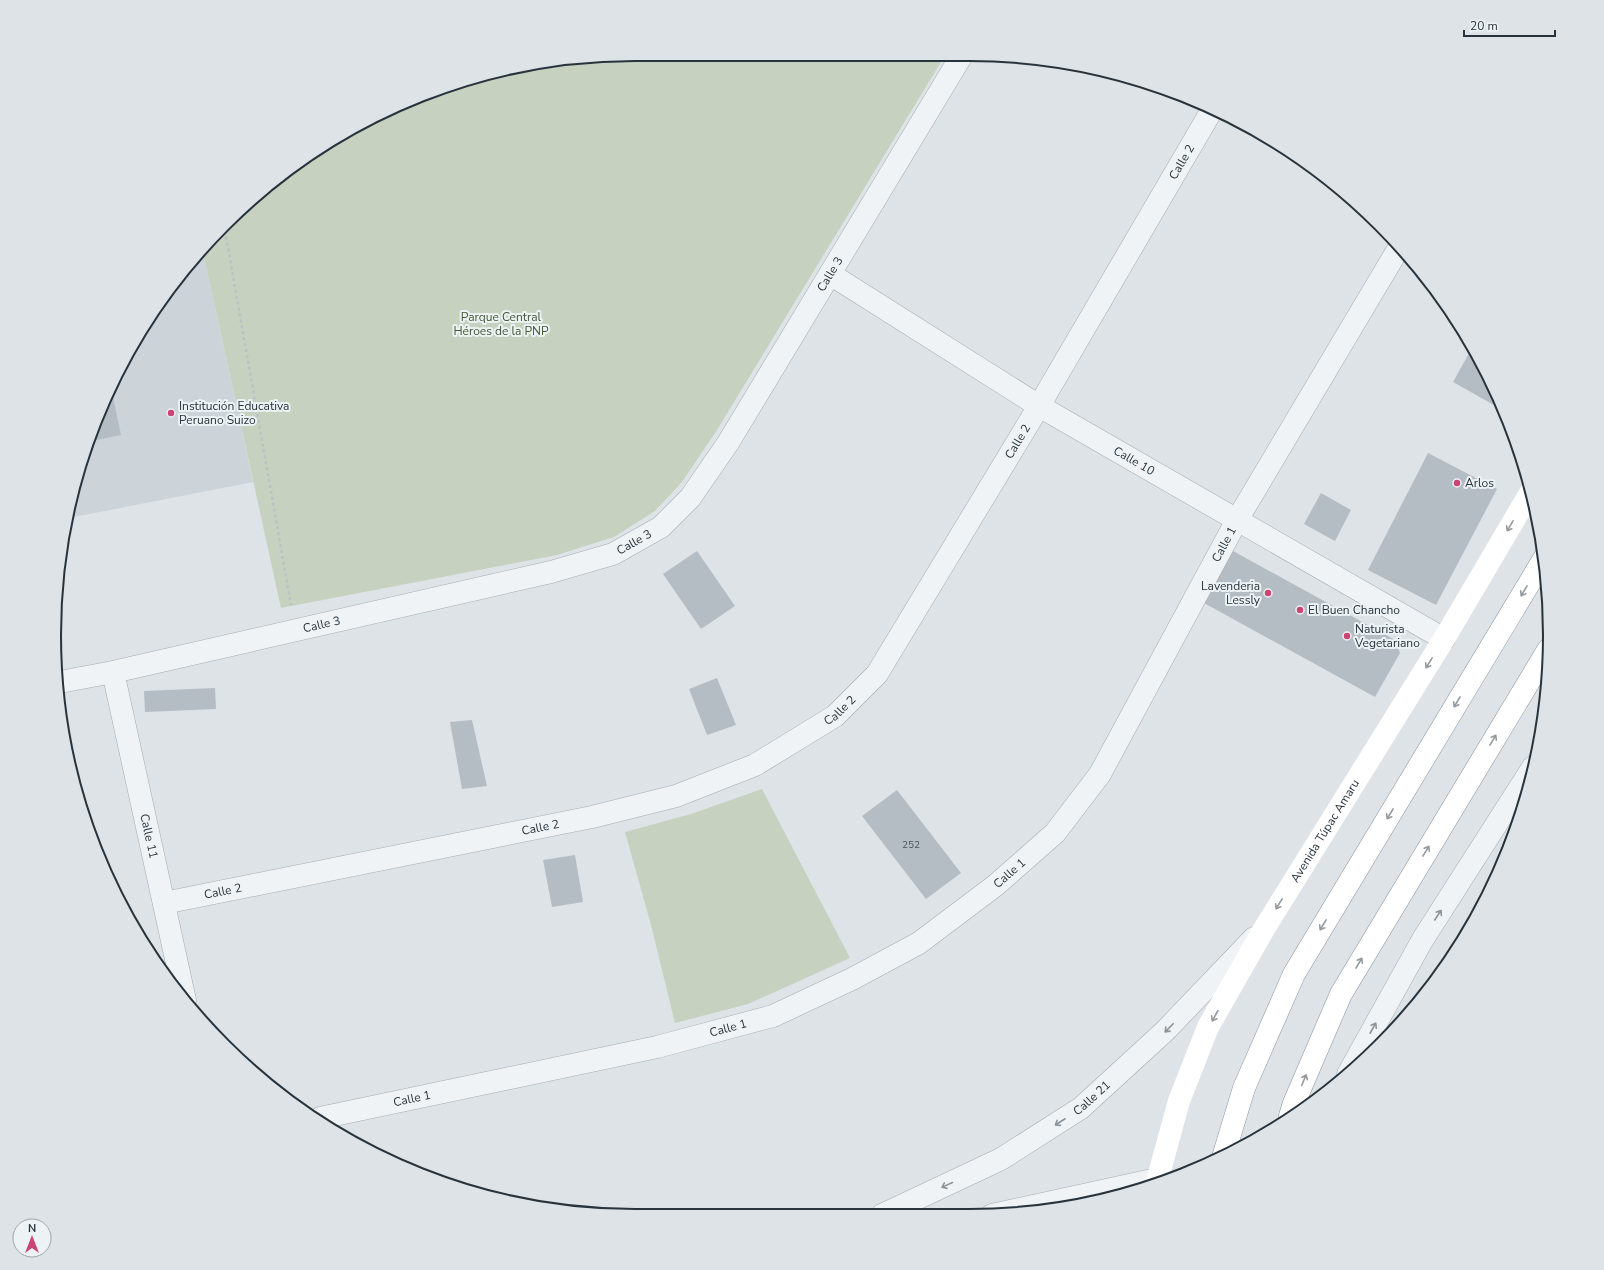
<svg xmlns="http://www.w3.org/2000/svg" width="1604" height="1270" font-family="'Nunito Sans',sans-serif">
	<rect width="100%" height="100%" fill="#dee3e7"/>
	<path fill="#ccd3d9" d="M203,252L253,482L69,518L74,484L132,344Z"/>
	<path fill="#c7d1bf" d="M635,54L930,55L941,62L717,430L682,482L655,511L614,537L557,555L281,608L203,252L224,224L345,132L485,74Z
		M762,789L850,958L748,1004L675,1023L651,925L625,832L691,814Z"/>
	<path fill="#b5bdc4" d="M1473,346L1501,409L1453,382Z
		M112,392L121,435L92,441L108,401Z
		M1428,453L1497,489L1436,605L1368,570Z
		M1321,493L1351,510L1335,541L1304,524Z
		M697,551L735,606L701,629L663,574Z
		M1233,551L1395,640L1400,653L1375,697L1204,603Z
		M717,678L736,725L707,735L689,689Z
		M215,688L216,709L145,712L144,691Z
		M472,720L487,786L462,789L450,722Z
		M897,790L961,873L926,899L862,816Z
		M575,855L583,902L552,907L543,860Z"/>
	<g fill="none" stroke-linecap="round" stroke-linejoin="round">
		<g stroke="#a4abb1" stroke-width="23">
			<g id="minor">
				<path id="s1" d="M830,274L1039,406L1444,639"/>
				<path id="s2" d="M113,672L185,1000"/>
				<path id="s3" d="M60,682L113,672L551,572L613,554L661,527L690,498L728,443L962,55"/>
				<path id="s4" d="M164,903L592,817L676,796L755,765L835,716L877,674L1039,406L1212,110"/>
				<path d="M1348,1074L1423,939L1533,767"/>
				<path id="s5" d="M320,1118L657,1047L773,1016L852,979L919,943L996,885L1055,833L1100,774L1237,520L1400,246"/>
				<path id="s6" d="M882,1215L1001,1159L1081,1108L1165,1031L1254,938"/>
				<path d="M992,1215L1157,1179"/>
			</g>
		</g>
		<g stroke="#86939d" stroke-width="23">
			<path id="trunk" d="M1290,1116L1294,1103L1341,994L1548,650
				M1224,1154L1244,1088L1294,974L1545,557"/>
		</g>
		<path stroke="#bcc1c5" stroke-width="2.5" stroke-dasharray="3 3" stroke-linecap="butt" d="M224,225L291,605"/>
		<use href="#minor" stroke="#f0f3f5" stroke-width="22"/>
		<path stroke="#fff" stroke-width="22" id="s7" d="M1156,1185L1179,1101L1208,1027L1264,929L1444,639L1530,493"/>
		<use href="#trunk" stroke="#fff" stroke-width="22"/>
	</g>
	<defs><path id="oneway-shaft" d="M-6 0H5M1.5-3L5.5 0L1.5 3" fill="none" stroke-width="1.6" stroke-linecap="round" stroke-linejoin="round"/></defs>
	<g stroke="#949a9e">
		<use href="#oneway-shaft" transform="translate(1510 526) rotate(120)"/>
		<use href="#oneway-shaft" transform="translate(1524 591) rotate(121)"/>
		<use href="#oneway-shaft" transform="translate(1429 663) rotate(122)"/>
		<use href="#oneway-shaft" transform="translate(1457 702) rotate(121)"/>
		<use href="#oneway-shaft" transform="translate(1493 740) rotate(-59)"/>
		<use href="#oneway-shaft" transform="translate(1390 814) rotate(121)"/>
		<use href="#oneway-shaft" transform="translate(1426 851) rotate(-59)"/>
		<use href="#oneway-shaft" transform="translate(1279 904) rotate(122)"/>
		<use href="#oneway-shaft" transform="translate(1323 925) rotate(121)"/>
		<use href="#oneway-shaft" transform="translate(1359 963) rotate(-59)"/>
		<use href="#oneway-shaft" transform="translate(1215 1016) rotate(119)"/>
		<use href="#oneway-shaft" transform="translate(1304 1080) rotate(-67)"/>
	</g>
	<g stroke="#8c9499">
		<use href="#oneway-shaft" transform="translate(1438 915) rotate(-57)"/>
		<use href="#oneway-shaft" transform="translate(1169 1028) rotate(134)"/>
		<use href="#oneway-shaft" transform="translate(1373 1028) rotate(-61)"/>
		<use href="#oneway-shaft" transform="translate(1060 1122) rotate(147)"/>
		<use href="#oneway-shaft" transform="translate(947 1185) rotate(155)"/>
	</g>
	<g fill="#c94673" stroke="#edf2f5" stroke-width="1.5">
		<circle cx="171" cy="413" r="4"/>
		<circle cx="1457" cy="483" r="4"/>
		<circle cx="1268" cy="593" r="4"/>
		<circle cx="1300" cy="610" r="4"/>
		<circle cx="1347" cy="636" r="4"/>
	</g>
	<g text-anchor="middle" stroke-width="4" stroke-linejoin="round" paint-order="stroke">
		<g font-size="10" fill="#4b565f">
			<text x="911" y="848">252</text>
		</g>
		<g font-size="12" fill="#28343d" stroke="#edf2f5">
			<text dy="4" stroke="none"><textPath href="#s4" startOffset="1357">Calle 2</textPath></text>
			<text dy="4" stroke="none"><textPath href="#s3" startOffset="928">Calle 3</textPath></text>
			<text dy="4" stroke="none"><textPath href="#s4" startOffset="1033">Calle 2</textPath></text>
			<text dy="4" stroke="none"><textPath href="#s1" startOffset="357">Calle 10</textPath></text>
			<text dy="4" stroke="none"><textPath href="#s3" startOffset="592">Calle 3</textPath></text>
			<text dy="4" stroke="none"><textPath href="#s5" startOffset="1138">Calle 1</textPath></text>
			<text dy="4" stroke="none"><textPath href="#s3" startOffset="268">Calle 3</textPath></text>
			<text dy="4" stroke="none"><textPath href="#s4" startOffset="709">Calle 2</textPath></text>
			<text dy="4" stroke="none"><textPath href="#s4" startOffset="384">Calle 2</textPath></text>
			<text dy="4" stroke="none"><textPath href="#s7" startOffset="395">Avenida Túpac Amaru</textPath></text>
			<text dy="4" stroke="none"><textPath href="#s2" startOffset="168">Calle 11</textPath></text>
			<text dy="4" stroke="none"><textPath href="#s5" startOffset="742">Calle 1</textPath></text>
			<text dy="4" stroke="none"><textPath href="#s4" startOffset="60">Calle 2</textPath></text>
			<text dy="4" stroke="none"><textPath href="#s5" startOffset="418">Calle 1</textPath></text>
			<text dy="4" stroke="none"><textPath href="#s6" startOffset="241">Calle 21</textPath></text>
			<text dy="4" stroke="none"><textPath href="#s5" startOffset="94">Calle 1</textPath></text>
		</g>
		<g font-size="12" fill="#435835" stroke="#edf2f5">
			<text x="501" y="321">Parque Central<tspan x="501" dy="14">Héroes de la PNP</tspan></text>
		</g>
		<g font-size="12" fill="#28343d" stroke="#edf2f5" text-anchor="start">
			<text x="179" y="410">Institución Educativa<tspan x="179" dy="14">Peruano Suizo</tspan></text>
			<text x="1465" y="487">Arlos</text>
			<text x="1260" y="590" text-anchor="end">Lavenderia<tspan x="1260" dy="14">Lessly</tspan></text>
			<text x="1308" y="614">El Buen Chancho</text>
			<text x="1355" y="633">Naturista<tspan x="1355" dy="14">Vegetariano</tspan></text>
		</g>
	</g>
	<path d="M0 0H1604V1270H0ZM635 61H969A574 574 0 0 1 1543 635V635A574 574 0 0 1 969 1209H635A574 574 0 0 1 61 635V635A574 574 0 0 1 635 61Z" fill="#dde3e6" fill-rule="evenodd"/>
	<path fill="none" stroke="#28343d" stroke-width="2" d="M635 61H969A574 574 0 0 1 1543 635V635A574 574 0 0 1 969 1209H635A574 574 0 0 1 61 635V635A574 574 0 0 1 635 61Z"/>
	<g transform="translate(32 1238)"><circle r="19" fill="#edf2f5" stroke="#9ea6ab"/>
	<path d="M0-3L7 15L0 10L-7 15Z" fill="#c94673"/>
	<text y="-6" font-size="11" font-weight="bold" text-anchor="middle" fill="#28343d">N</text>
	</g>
	<path d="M1464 30v6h91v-6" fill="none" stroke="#28343d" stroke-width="2"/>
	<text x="1470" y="30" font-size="12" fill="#28343d" stroke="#edf2f5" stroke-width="3" paint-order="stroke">20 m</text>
</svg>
